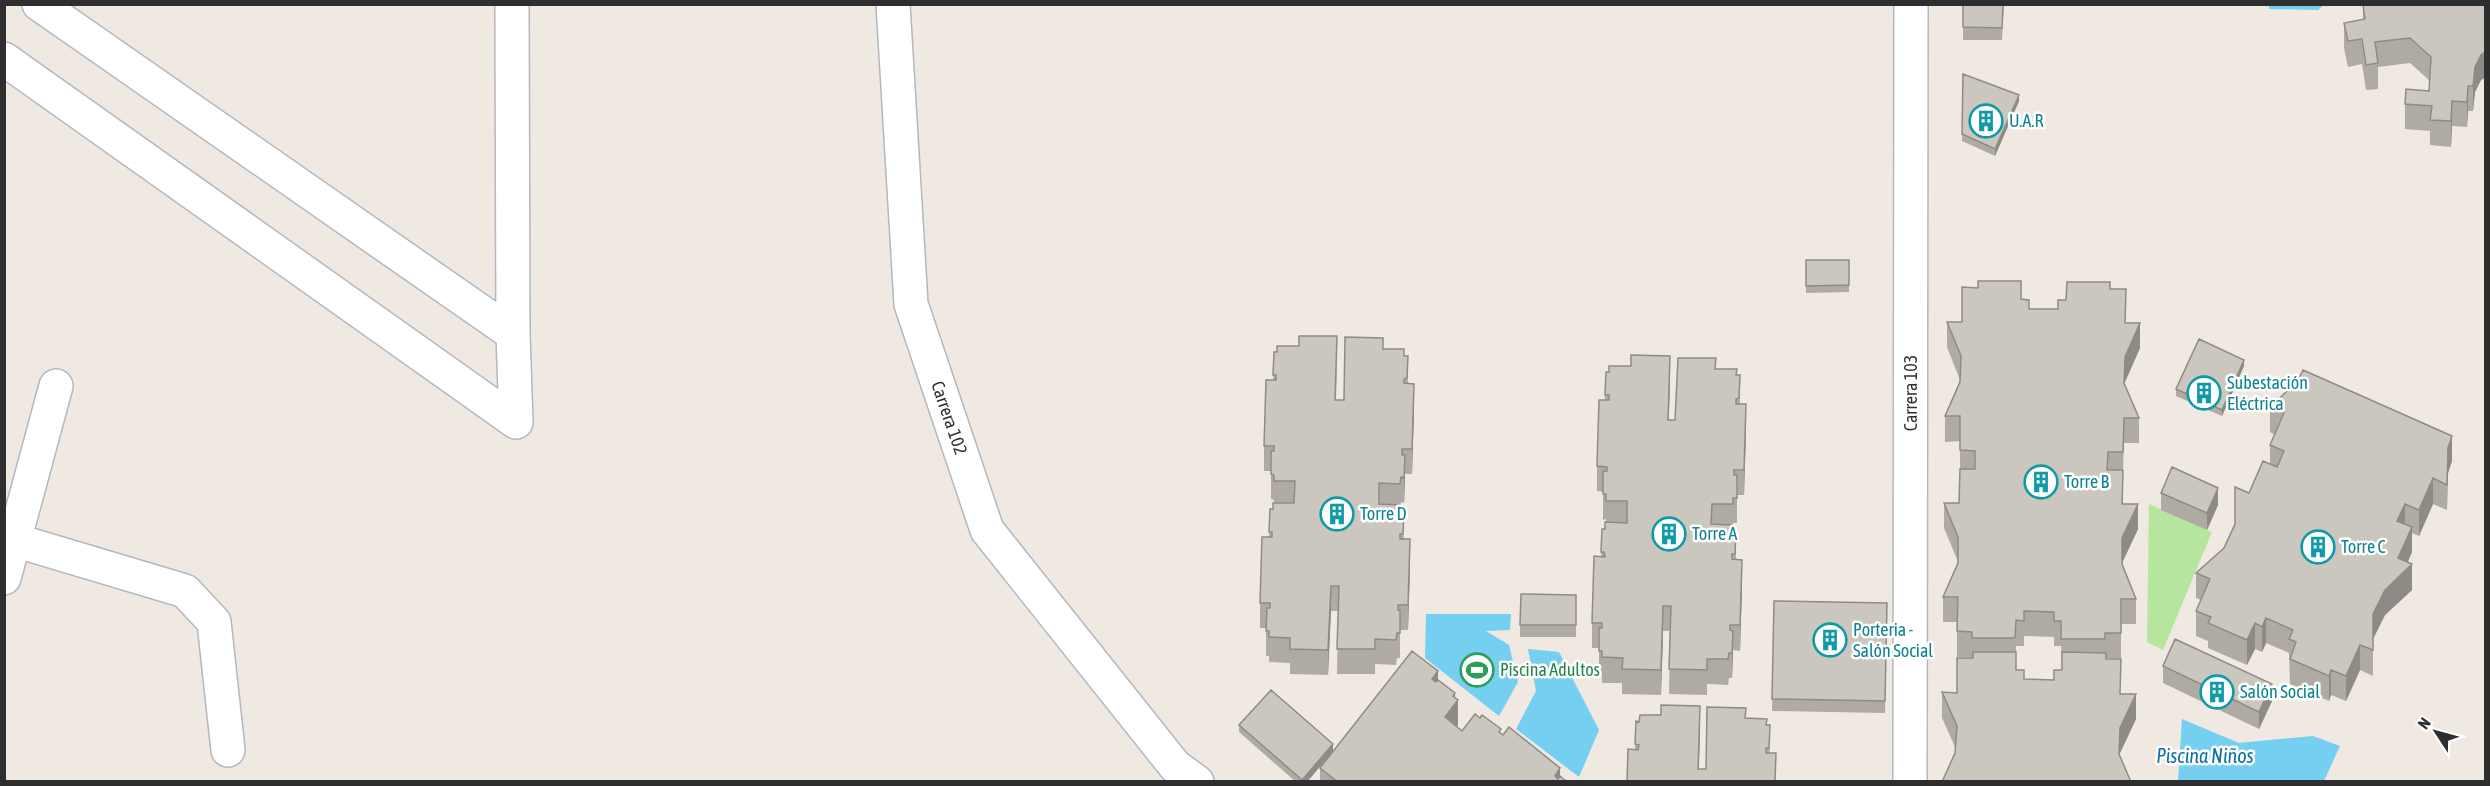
<svg xmlns="http://www.w3.org/2000/svg" width="2490" height="786" font-family="'Asap Condensed',sans-serif">
	<rect width="100%" height="100%" fill="#efe9e1"/>
	<path fill="#b6e59e" d="M2149,504L2212,532L2163,650L2147,642Z"/>
	<path fill="#75cff0" d="M2269,5V4L2324,5L2318,10L2269,9Z
		M1426,614H1511L1510,630L1486,631L1509,645L1518,682L1499,716L1425,658Z
		M1528,649L1559,652L1599,730L1579,777L1516,729L1536,691Z
		M2182,719L2239,743L2313,736L2340,746L2324,781H2178Z"/>
	<g fill="none" stroke-linecap="round" stroke-linejoin="round">
		<g stroke="#b4b7c1" stroke-width="36">
			<path id="minor" d="M39,4L513,334
				M512,4L513,334L516,422
				M893,4L911,304L987,530L1175,766L1197,782
				M4,59L516,422
				M4,537L185,591L214,622L228,750
				M4,578L56,386
				M1910,782L1911,4"/>
		</g>
		<use href="#minor" stroke="#fff" stroke-width="33"/>
	</g>
	<path fill="#afaba4" fill-rule="evenodd" d="M1963,4H2004L2002,40H1963Z
		M2486,4V77L2481,80L2475,92L2473,111H2468L2467,127L2452,126L2451,147L2430,145V131L2405,129V104L2429,91L2430,81L2410,63L2378,67V89L2366,90L2362,64L2348,67L2344,48V23L2363,20V5Z
		M1963,74L2019,101L1995,156L1962,141Z
		M1806,260H1849V292L1806,293Z
		M2110,289L2126,323L2140,348L2125,382V385L2139,418V443H2124L2123,470V504L2138,529L2122,563V566L2136,599V624H2121V658H2106L2121,694L2136,719L2120,753V755L1955,753L1956,749L1942,718V692L1957,693L1972,657H1957V622H1943V597L1958,562L1944,528V503H1959L1960,476V441L1945,442V416L1960,380L1947,347V322H1962L2021,299L2029,309H2058L2066,300ZM2024,636L2054,637V646H2061L2062,670L2054,680L2024,679L2016,670V646H2024Z
		M1274,352L1337,362L1336,400H1344L1404,356H1408V384L1414,409L1412,474H1405L1404,503L1401,502L1400,507L1404,539L1410,565L1408,630H1400V658H1397L1396,665L1375,664V674H1337L1338,611H1331L1328,675L1290,674V663L1269,662V656H1266V628H1260V603L1269,537L1270,509H1273L1274,500L1271,499V471H1264V446L1273,380Z
		M2244,366L2222,416L2176,396V389Z
		M1716,369L1736,375H1740V404L1746,429L1744,495H1737V523H1733V529H1732V531H1736V559L1742,585L1740,651L1733,650L1732,678H1729L1728,685L1707,684V695L1669,694L1670,631H1663L1661,695L1622,694V683H1602V676H1599V648H1592V623L1601,557L1602,529H1605L1606,522V519L1603,520V492L1597,491V466L1605,400L1606,372L1670,382L1668,420H1675Z
		M2270,407L2452,461L2448,473L2447,510L2433,504L2419,536L2412,533V552L2408,562L2412,590L2385,615L2373,639V676L2360,670L2346,701L2331,695L2329,701L2290,684L2289,653L2266,643L2262,652L2255,649L2247,665L2208,648V641L2196,636V611L2201,600L2196,598V573L2224,548L2270,465V445L2275,435L2270,432Z
		M2161,493L2218,505L2207,530L2161,510Z
		M1576,595V637H1520V625Z
		M1774,601L1887,603L1885,713L1772,711Z
		M2163,666L2272,701L2259,729L2163,683Z
		M1438,680L1455,698L1458,725L1457,727L1462,731L1501,734L1567,782H1320V768Z
		M1746,718L1767,725L1770,753L1776,782H1627L1635,750L1636,721L1700,731L1699,769H1706Z
		M1239,725L1333,751L1307,782H1296L1239,732Z"/>
	<path fill="#8e8b86" d="M2486,43V77L2481,80L2475,92L2473,111V86L2475,67Z
		M2468,86V111L2467,127V102Z
		M2019,95V101L1995,156V149Z
		M2452,101V126L2451,147V121Z
		M2140,323V348L2125,382L2124,409L2125,357Z
		M1670,356V382L1668,445V420Z
		M2244,360V366L2222,416V410Z
		M1414,384V409L1412,474V449Z
		M1746,404V429L1744,495V470Z
		M2452,436V461L2448,473L2447,510L2448,448Z
		M1405,455V480L1404,503V478Z
		M2433,478V504L2419,536V510Z
		M2218,488V505L2207,530V513Z
		M2138,504V529L2122,563V590V538Z
		M2405,504V530L2397,521Z
		M2412,527V552L2403,572L2412,564V590L2385,615L2373,639V614Z
		M1410,539V565L1408,630V605Z
		M1742,560V585L1740,651V625Z
		M1331,586V611L1328,675V650Z
		M1663,606V631L1661,695V670Z
		M2266,618V643L2262,652V627Z
		M2255,623V649L2247,665V640Z
		M1733,631V656L1732,678V653Z
		M2360,645V670L2346,701V676Z
		M2331,670V695L2329,701V676Z
		M1438,671V696L1432,679Z
		M2272,684V701L2259,729V712Z
		M1455,693V704L1458,700V725L1445,743V717L1453,696Z
		M2136,694V719L2120,753L2119,779L2120,728Z
		M1700,706V731L1698,782Z
		M1333,744V751L1307,782H1302V780Z
		M1560,768V782L1555,776Z"/>
	<path fill="#cbc7bf" stroke="#8e8b86" stroke-width="1.5" d="M1963,4H2003L2002,28L1963,27Z
		M2486,4V51L2481,55L2475,67L2473,86H2468L2467,102L2452,101L2451,121L2430,120L2432,106L2405,104L2406,89L2429,91L2431,57L2410,38L2375,42L2378,63L2366,65L2362,39L2348,41L2344,23L2365,19L2363,5Z
		M1963,74L2019,95L1995,149L1962,134Z
		M1806,260H1849V285L1806,286Z
		M1978,281H2021V299L2029,300V309H2058V300H2066L2067,282H2110V289H2126L2125,323H2140L2125,357L2124,383L2139,418H2124L2123,452H2108L2107,470H2123L2122,504H2138L2122,538V564L2136,599H2121V633H2105V639H2061V621H2054V612L2024,611V621L2016,620L2015,638H1972V632L1957,631L1958,597H1943L1958,563V537L1944,503H1959L1960,469H1975V451L1960,450V416H1945L1960,382L1961,356L1947,322H1962V287L1978,288Z
		M1299,336H1337L1335,400H1344L1345,337L1383,338V349H1404V356H1408L1407,378L1404,379V383L1414,384L1412,449H1402V455H1405L1404,478L1401,477L1400,484L1379,483V504L1400,505V511H1404L1403,534H1400V539H1410L1408,605H1398V610H1400V633H1397L1396,640L1375,639V649H1337L1339,586H1331L1328,650L1290,649V638L1269,637V631H1266L1267,608H1270V603H1260L1262,537H1272V532H1269L1270,509H1273V503H1294L1295,481H1274V475L1271,474V451H1274V446H1264L1266,380H1276V375H1273L1274,352H1277V346H1299Z
		M2199,339L2244,360L2222,410L2176,389Z
		M1631,355L1670,356L1668,420H1675L1678,358H1716L1715,369H1737L1736,375H1740L1739,398L1736,399V404H1746L1744,470H1734V475H1737V498H1733V504H1712L1711,524L1732,525V531H1736L1735,554H1732V559L1742,560L1740,625H1730V630L1733,631L1732,653H1729L1728,659H1707V670L1669,669L1671,606H1663L1661,670L1622,669L1623,658L1602,657V651H1599V628H1602V623H1592L1594,556L1605,557L1604,552H1601L1602,529H1605V522L1627,523V501H1606V494H1603V471H1607V467L1597,466L1599,400H1609V395H1605L1606,372H1609V366H1631Z
		M2303,370L2452,436L2448,448L2447,485L2433,478L2419,510L2405,504L2397,521L2412,527L2398,558L2412,564L2385,590L2373,614V650L2360,645L2346,676L2331,670L2329,676L2290,659L2296,642L2289,639L2293,630L2266,618L2262,627L2255,623L2247,640L2208,623L2211,617L2196,611L2210,579L2196,573L2224,548L2235,524V487L2249,493L2263,461L2277,467L2284,451L2270,445L2284,413L2270,407L2297,382Z
		M2172,467L2218,488L2207,513L2161,493Z
		M1521,594L1576,595V625H1520Z
		M1774,601L1887,603L1885,701L1772,699Z
		M2175,639L2272,684L2259,712L2163,666Z
		M1412,651L1438,671L1432,679L1436,682L1438,680L1455,693L1453,696L1458,700L1445,717L1462,731L1475,714L1480,718L1482,715L1501,729L1499,732L1503,735L1509,727L1560,768L1555,776L1558,779L1560,776L1567,782H1354L1353,781L1352,782H1338L1320,768Z
		M1973,652H2016V670H2024V679L2054,680V670H2062V652L2106,653V659H2121L2120,694H2136L2120,728L2119,754L2131,782H1942L1955,753L1957,726L1942,692L1957,693V658H1973Z
		M1271,690L1333,744L1302,780L1239,725Z
		M1661,705L1700,706L1698,769H1706L1707,707L1746,708L1745,718L1767,719L1766,725H1770L1769,748H1766V753H1776L1775,782H1627L1628,749L1638,750L1639,745L1635,744L1636,721L1639,722L1640,715H1661Z"/>
	<defs>
		<g id="building-ring" transform="scale(1.725)"><circle r="9.5" fill="#fff" stroke="#0f9aa8" stroke-width="1.5"/><path d="M-4-6H4V6H1V3H-1V6H-4ZM-2.5-4.3h1.7v1.8h-1.7ZM.8-4.3h1.7v1.8H.8ZM-2.5-1h1.7V.8h-1.7ZM.8-1h1.7V.8H.8Z" fill="#0f9aa8"/></g>
		<g id="stadium-ring" transform="scale(1.725)"><circle r="9.5" fill="#fff" stroke="#2e9e5b" stroke-width="1.5"/><path d="M0-5a6.5 5 0 1 0 0 10a6.5 5 0 1 0 0-10ZM-3.5-1.8h7v3.6h-7Z" fill="#2e9e5b"/></g>
	</defs>
	<g fill-rule="evenodd">
		<use href="#building-ring" x="1986" y="121"/>
		<use href="#building-ring" x="2204" y="393"/>
		<use href="#building-ring" x="2041" y="482"/>
		<use href="#building-ring" x="1337" y="514"/>
		<use href="#building-ring" x="1669" y="534"/>
		<use href="#building-ring" x="2318" y="547"/>
		<use href="#building-ring" x="1830" y="640"/>
		<use href="#stadium-ring" x="1477" y="670"/>
		<use href="#building-ring" x="2217" y="692"/>
	</g>
	<g text-anchor="middle" stroke-width="5" stroke-linejoin="round" paint-order="stroke">
		<g font-size="18" fill="#0d838f" stroke="#fff" text-anchor="start">
			<text x="2009" y="127">U.A.R</text>
			<text x="2227" y="389">Subestación<tspan x="2227" dy="21">Eléctrica</tspan></text>
			<text x="2064" y="488">Torre B</text>
			<text x="1360" y="520">Torre D</text>
			<text x="1692" y="540">Torre A</text>
			<text x="2341" y="553">Torre C</text>
			<text x="1853" y="636">Porteria -<tspan x="1853" dy="21">Salón Social</tspan></text>
			<text x="2240" y="698">Salón Social</text>
		</g>
		<g font-size="18" fill="#2e2e2e" stroke="#fff">
			<text transform="translate(1911 393) rotate(-90)" y="6">Carrera 103</text>
			<text transform="translate(949 418) rotate(71)" y="6">Carrera 102</text>
		</g>
		<g font-size="18" fill="#27864d" stroke="#fff" text-anchor="start">
			<text x="1500" y="676">Piscina Adultos</text>
		</g>
		<g font-size="20" font-style="italic" fill="#0d6fa3" stroke="#fff">
			<text x="2205" y="763">Piscina Niños</text>
		</g>
	</g>
	<rect width="2490" height="786" fill="none" stroke="#2e2e2e" stroke-width="12"/>
	<g transform="translate(2436 732) rotate(306)" stroke="#ffffff" stroke-width="4.5" paint-order="stroke">
	<path d="M0-4.5L10 22L0 15L-10 22Z" fill="#2e2e2e"/>
	<text y="-9" font-size="16" font-weight="bold" text-anchor="middle" fill="#2e2e2e">N</text>
	</g>
</svg>
